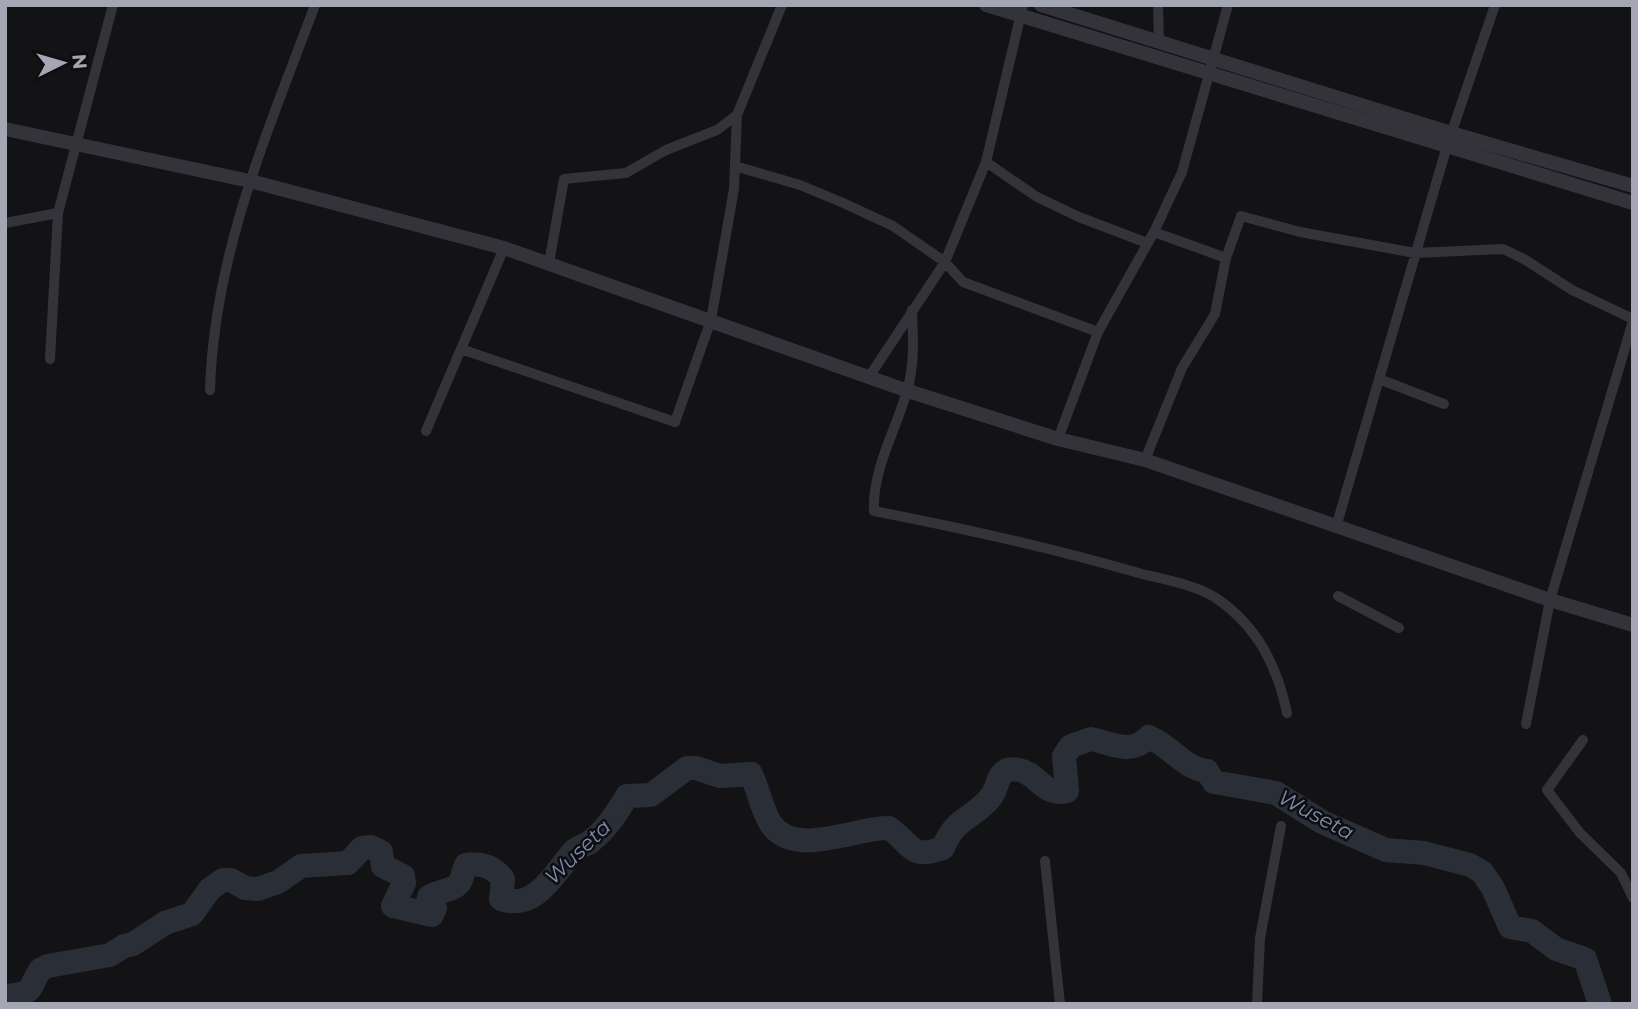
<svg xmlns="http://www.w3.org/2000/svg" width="1638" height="1009" font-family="Montserrat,sans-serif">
	<rect width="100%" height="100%" fill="#131214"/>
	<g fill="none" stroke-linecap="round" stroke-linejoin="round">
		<path stroke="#292e37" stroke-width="24" d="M5,996C34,993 27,992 40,970L48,966L110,955L124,946L133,944L165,923L192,914L210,889L223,880H231L245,888L258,889L278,882L301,866L348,863L362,848L371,847L381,852L383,866L403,876L404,883L393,906L432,915L435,908L428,903L429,897C437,891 456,890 460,882C463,877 463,871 466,865C481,862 494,867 503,879L501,899C535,911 554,874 572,853C577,846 584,847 590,842C607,829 616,814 627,796L651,795L687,768H696L720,776L751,774C759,790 761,809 771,824C794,859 857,827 889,828C913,845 910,860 943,848C955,817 972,820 991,797C997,789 997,778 1003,773C1008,768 1013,769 1019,770C1038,773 1043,797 1067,791L1064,756L1071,746L1091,739C1112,743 1130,756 1149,737C1171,746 1183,768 1207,771L1214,782L1276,793L1322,822L1386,850L1424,853L1470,865L1482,872L1493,888L1510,927L1532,931L1556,949L1585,959L1600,1004"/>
		<path stroke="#343339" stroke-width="10" d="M1158,5L1159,42
			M986,162L1037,197L1079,217L1147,243
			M735,166L800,185L841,202L893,226L945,262L963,282L1098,332
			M5,223L58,213
			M1154,232L1226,258
			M549,263L564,179L626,173L666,150L717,130L737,115L782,5
			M912,310C913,338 915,364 907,391C896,430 872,470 874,511C962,528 1048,547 1135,572C1160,579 1194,584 1216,598C1257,626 1277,665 1287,713
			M461,349L675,422L711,320L734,189L737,115
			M50,359L58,213L113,5
			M869,377L945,262L986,162L1023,5
			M1379,379L1444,404
			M210,390C214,254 268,131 315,5
			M426,431L504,248
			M1058,439L1098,332L1154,232L1182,172L1228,5
			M1145,460L1182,368L1215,314L1226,258L1241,216L1300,232L1415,253L1503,249L1524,259L1572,290L1633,319
			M1336,527L1447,146L1495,5
			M1338,596L1399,628
			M1526,724L1550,600L1633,321
			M1583,740L1547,790L1580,833L1621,873L1633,898
			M1045,861L1060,1004
			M1257,1004L1260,938L1281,826"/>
		<path stroke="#343339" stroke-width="14" d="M986,5L1633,203
			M1041,5L1451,133L1633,186
			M5,129L250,181L504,248L908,391L1058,439L1145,460L1550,600L1633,625"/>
	</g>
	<g text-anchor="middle" stroke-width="5" stroke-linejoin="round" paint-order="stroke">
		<g font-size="21" font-style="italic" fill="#7b8caf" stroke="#0e0d0f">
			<text transform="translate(1316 815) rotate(28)" y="7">Wuseta</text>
			<text transform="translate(578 852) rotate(-44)" y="7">Wuseta</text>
		</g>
	</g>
	<rect width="1638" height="1009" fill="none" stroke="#a4a6b4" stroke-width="14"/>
	<g transform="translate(63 63) rotate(85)" stroke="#0e0d0f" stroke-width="5" paint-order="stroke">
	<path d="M0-5L12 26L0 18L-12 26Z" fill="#a4a6b4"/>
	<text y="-10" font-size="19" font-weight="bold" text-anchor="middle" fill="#a4a6b4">N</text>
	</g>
</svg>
